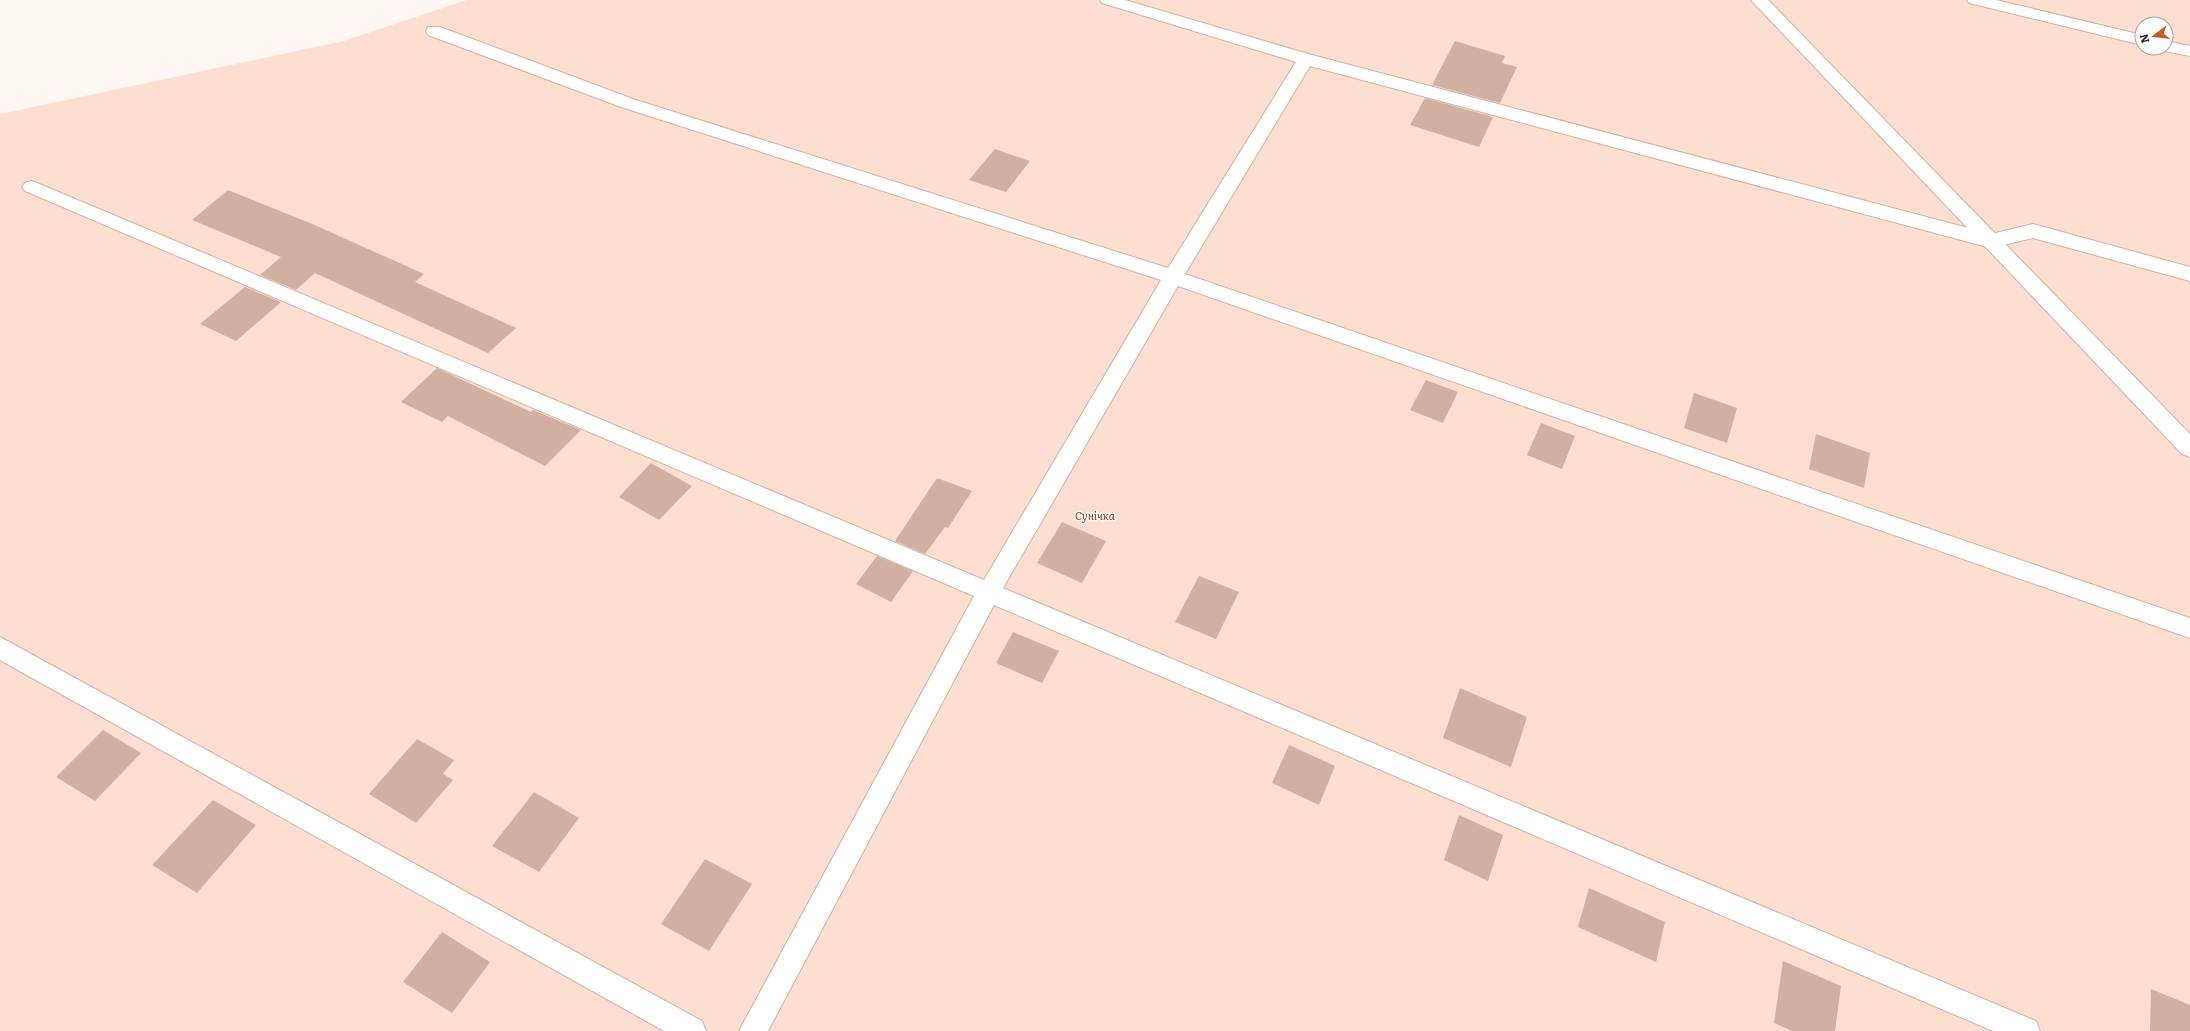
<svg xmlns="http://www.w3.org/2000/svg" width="2190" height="1031" font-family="Literata,serif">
	<rect width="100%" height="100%" fill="#fef7f4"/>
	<path fill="#feded1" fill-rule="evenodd" d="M467,0H2190V1031H0V114L344,41ZM2142,24H2166V48H2142Z"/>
	<path fill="#d1b0a2" d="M1455,41L1505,56L1502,63L1517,67L1500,103L1432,85Z
		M1425,98L1493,117L1479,147L1410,125Z
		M995,149L1030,161L1006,192L969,180Z
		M228,190L310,223L424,274L415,282L516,328L488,353L315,273L296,290L260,275L281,257L192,220Z
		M245,287L281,302L236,341L200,324Z
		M437,368L531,412L533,410L581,430L545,466L448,416L442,422L401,402Z
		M1426,380L1458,392L1443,423L1410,410Z
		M1694,393L1737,408L1727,443L1684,428Z
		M1541,423L1575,436L1562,469L1527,455Z
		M1816,434L1870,453L1864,488L1809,469Z
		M651,463L692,486L659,520L619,497Z
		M937,478L972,491L948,528L945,527L925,554L895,541Z
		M1062,522L1106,541L1082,583L1037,563Z
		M877,556L913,571L891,602L856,584Z
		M1199,576L1239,592L1216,639L1175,622Z
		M1013,632L1059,651L1042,683L996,663Z
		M1460,688L1527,717L1511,767L1443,738Z
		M103,730L141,753L95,801L56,777Z
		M417,739L454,760L443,774L453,780L416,823L369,794Z
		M1289,745L1335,766L1319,805L1272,783Z
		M534,792L579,818L539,872L492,846Z
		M213,800L256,825L197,893L152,865Z
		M1459,815L1503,835L1488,881L1444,860Z
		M705,859L752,884L709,951L661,924Z
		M1589,888L1665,922L1656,962L1578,927Z
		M442,932L490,962L452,1013L403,982Z
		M1783,961L1841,986L1835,1031H1792L1774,1023Z
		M2151,989L2190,1005V1031H2150Z"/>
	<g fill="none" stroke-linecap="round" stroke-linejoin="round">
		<g stroke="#d2b1a3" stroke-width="2">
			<path id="service" d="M1100,0H1125L1312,55L1991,234L2033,224L2190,267V281L2033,238L1991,248L1310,66L1185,274L2190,618V638L1178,286L1003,588L2036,1021L2040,1031H1993L994,605L768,1031H739L974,596L25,191L22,187L25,183L31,181L37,183L984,580L1161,280L621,107L428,35L426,31L428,27H440L633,99L1168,268L1296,62L1102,3Z
				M1967,0H1996L2142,35V45L1969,3Z
				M2166,41L2190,46V56L2160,50L2159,48H2166Z
				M0,637L702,1021L706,1031H664L0,660Z"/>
		</g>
		<g stroke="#d2b1a3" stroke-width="2">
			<path id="minor" d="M1751,0H1768L2190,434V457L2182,454Z"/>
		</g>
		<use href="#service" fill="#fff" fill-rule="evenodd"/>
		<use href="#minor" fill="#fff" fill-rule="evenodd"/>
	</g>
	<g text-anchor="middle" stroke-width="3" stroke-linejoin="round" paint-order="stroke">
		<g font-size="11" font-style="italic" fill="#813810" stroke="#fff">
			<text x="1095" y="520">Сунічка</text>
		</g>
	</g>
	<g transform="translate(2154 36) rotate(255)"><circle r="19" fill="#ffffff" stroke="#a9a5a2"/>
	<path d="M0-3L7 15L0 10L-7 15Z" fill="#c15c29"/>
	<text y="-6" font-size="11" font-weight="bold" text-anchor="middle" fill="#291d17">N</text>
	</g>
</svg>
